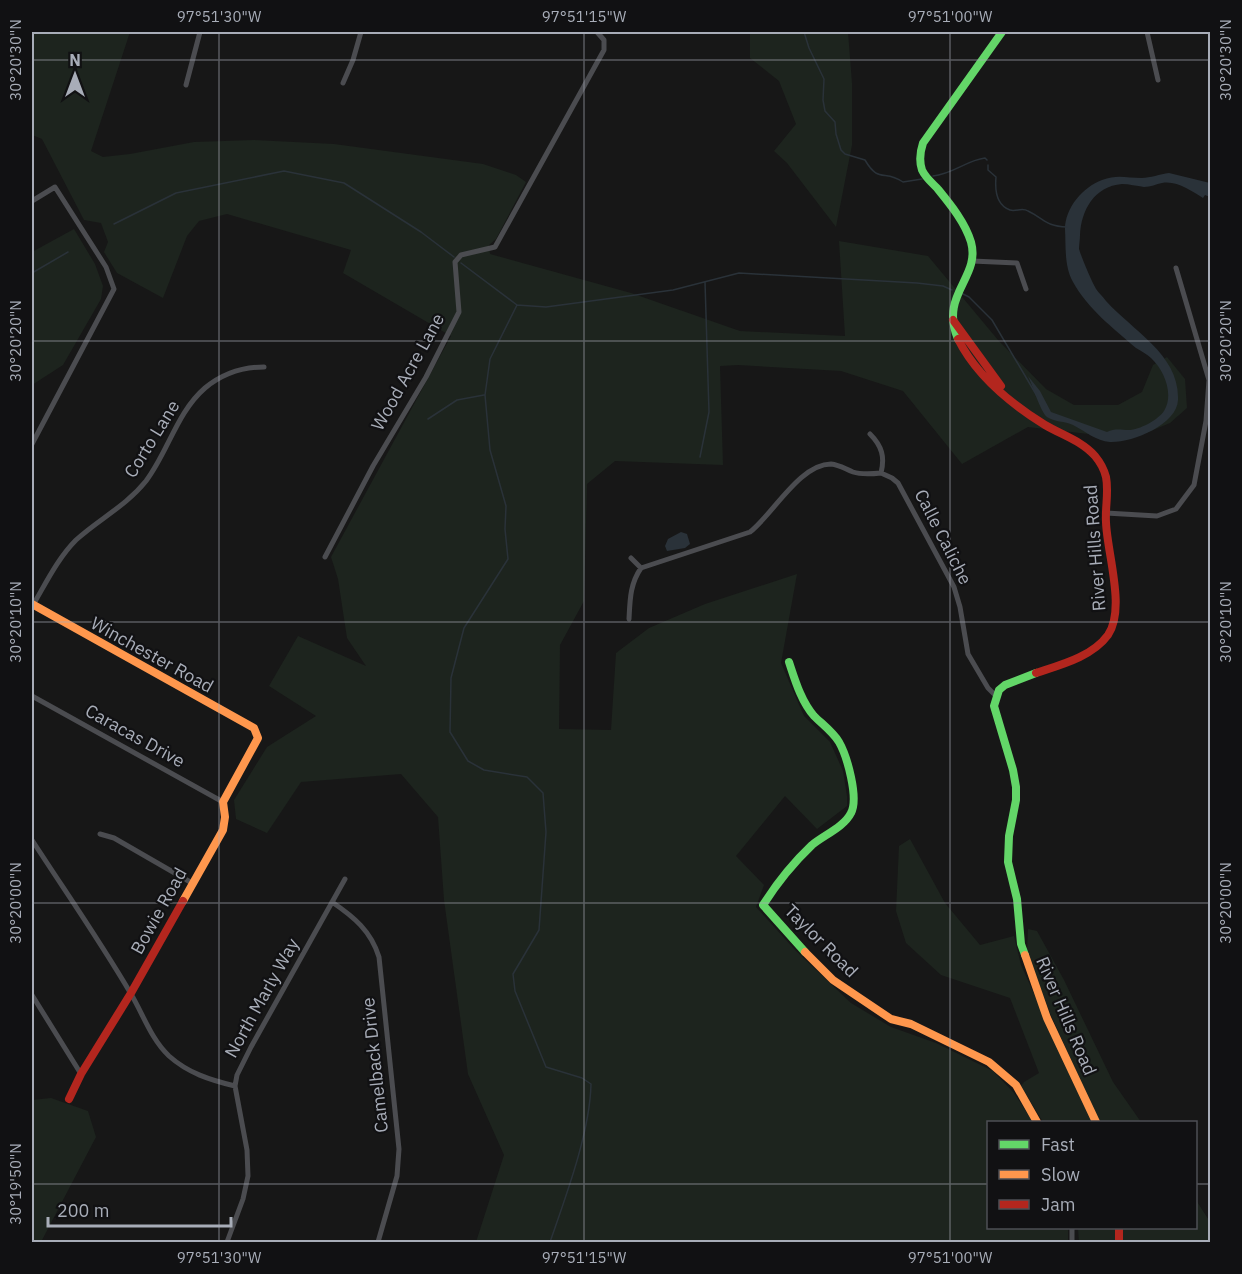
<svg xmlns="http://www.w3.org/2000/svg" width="1242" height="1274" font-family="'IBM Plex Sans',sans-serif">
	<rect width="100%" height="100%" fill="#171717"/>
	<path fill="#1d241e" d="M32,32H130L91,151L103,157L130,154L194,142L254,140L334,144L483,164L516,175L526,182L496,239L489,245L490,254L631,293L740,331L845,336L839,241L928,256L998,340L1046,389L1074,405H1118L1142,392L1153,365L1167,357L1185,379L1187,408L1170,423L1146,433L1106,436L1028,427L962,464L903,391L841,371L738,365L720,366L723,465L615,461L587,484L584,601L560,645L559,729L611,730L616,653L649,628L705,604L797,574L781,663L804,716L830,742L843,771L847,796V806L817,829L785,796L736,856L764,885L756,907L796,951L851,1003L891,1027L936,1043L993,1071L1014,1093L1033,1122H988V1228H1068V1242H476L504,1155L468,1074L444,900L438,817L401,774L301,782L267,833L236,819L234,800L267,747L316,716L269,686L298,636L366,666L347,638L338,579L331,557L451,336L343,273L351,250L227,214L199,221L187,236L163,298L117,273L104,252L108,242L101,223L84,220L42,139L32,135Z
		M750,32H848L852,83V145L836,227L787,163L774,151L796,124L779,81L750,58Z
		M74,229L95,264L103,286L101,299L63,365L32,385V252Z
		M910,839L945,903L980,945L1014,936L1021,965L1092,1122H1043L1021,1086L1024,1082L1039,1073L1010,998L941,975L906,943L896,911L899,846Z
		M1028,929L1037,931L1064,980L1113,1082L1141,1122H1099L1050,1013L1027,952Z
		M51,1098L88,1111L96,1137L41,1242H32V1100Z
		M1196,1200L1210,1222V1242H1121V1228H1196Z
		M1078,1228H1115V1242H1079Z"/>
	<path fill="#2a3239" d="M1169,173L1210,183V197L1205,195L1203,198C1192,191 1176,180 1162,183C1156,184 1151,187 1144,187C1137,186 1129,184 1122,184C1094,186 1081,211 1080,235C1080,239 1079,245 1079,249C1081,256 1091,280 1095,287C1097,292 1103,296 1106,301C1133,331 1180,355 1178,400C1177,425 1131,443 1110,442C1096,441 1085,431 1073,425C1065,421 1054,422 1047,417C1040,411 1033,386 1028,376L1040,391L1051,412L1107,432C1115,428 1121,430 1129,430C1139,430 1158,420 1164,411C1174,395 1165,371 1151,358C1147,354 1141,351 1136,348C1114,329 1087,308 1073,282C1064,266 1066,246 1065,229C1065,208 1083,187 1102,180C1118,174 1126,178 1142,178C1150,178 1160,174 1169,173Z
		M681,532L687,534L690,544L685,548L667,551L665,546L668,539Z"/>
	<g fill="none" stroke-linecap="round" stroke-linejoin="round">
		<path stroke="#2a3239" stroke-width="1.5" d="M804,32L809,48L824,79L823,100L825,111L835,122L836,134L841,150L845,154L865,160C879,184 884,169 903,182L922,179
			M988,165V170L996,177C995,188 996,205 1010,210C1016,212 1022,207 1028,211C1045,219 1045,226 1067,227
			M933,176C953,174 967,160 985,158L987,160
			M114,224L176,193L284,171L344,183L421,232L454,257
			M461,263L517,305L546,307L673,290L739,273L917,283L943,286L952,290
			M32,273L68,252
			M961,293L969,297L992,320L1037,396
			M517,305L490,359L485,395L490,450L506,506L505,529L508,559L464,628L451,678L450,732L468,761L484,770L527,777L543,793L546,832L539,930L513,974L515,991L546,1067L582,1078L591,1084C590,1132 566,1196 550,1242
			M428,419L457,400L484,395
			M700,457L709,412L705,282"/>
		<path stroke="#4b4c50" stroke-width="5" d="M1147,32L1158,80
			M343,83L353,60L361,32
			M186,85L200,32
			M32,201L55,187L106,267L114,289L32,444
			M972,261L1017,263L1026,289
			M870,434C882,446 885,457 881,473L892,478L898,483L954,587L960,607L968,654L988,688L996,696
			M1106,513L1157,516L1176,509L1194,485L1206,421L1209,380L1176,268
			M325,557L373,466L426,377L459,312L455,262L461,255L495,247L604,50V40L597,32
			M631,558L641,568
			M33,605C46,583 58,558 76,540C99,519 126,506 146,481C168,452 177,412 205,388C222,374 243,367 264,367
			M629,619C630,600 630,584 641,568L750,532C773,514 800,464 831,464C840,465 845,469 853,472C862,475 872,474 881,473
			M32,696L223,802
			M100,834L114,838L192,883
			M32,840C65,891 100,941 131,994C143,1014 151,1039 169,1056C188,1073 210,1080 235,1086
			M332,902C354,917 371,931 379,957L399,1149L397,1176L378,1242
			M32,995L81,1074
			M1072,1228V1242
			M227,1242L243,1199L248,1176L247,1150L235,1086L237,1075L251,1047L345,879"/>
		<path stroke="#63d668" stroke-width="8" d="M958,339C939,294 981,278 971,242C965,222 950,204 937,188C932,183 925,177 922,170C919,161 920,152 923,143L1002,32
			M789,662C795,680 801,701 814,716C822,724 833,732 839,742C847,756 859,798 851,813C844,827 824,835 812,845C793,863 777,883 763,905L805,952
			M1025,955L1021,944L1017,899L1008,862L1009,836L1016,800V787L1013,770L994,706L999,690L1005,685L1036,673"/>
		<path stroke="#ff974d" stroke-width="8" d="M32,604L254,728L258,738L223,802L225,817L223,830L183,901
			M805,952L833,980L891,1019L911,1024L989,1062L1016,1085L1037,1122
			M1025,955L1047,1018L1096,1122"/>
		<path stroke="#b3261e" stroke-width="8" d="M953,320L1001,386
			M958,339C976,375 1011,404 1045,425C1062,435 1082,441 1095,456C1100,462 1104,469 1106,477C1109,492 1105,507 1106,522C1107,553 1126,609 1108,635C1092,657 1060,665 1036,673
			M69,1099L81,1074L131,993L183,901
			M1119,1228V1242"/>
	</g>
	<path fill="none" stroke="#a8adb8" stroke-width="1.5" stroke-opacity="0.45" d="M219,32V1242M584,32V1242M950,32V1242M32,60H1210M32,341H1210M32,622H1210M32,903H1210M32,1184H988M1196,1184H1210"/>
	<g text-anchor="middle" stroke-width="4.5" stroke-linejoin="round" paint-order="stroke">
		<g font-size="18" fill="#a8adb8" stroke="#111113">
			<text transform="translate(408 372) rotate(-61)" y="6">Wood Acre Lane</text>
			<text transform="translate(152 439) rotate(-58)" y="6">Corto Lane</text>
			<text transform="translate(943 537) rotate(63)" y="6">Calle Caliche</text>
			<text transform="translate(1095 548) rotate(-94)" y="6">River Hills Road</text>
			<text transform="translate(152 655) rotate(29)" y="6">Winchester Road</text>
			<text transform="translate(135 736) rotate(29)" y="6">Caracas Drive</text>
			<text transform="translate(159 911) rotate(-61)" y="6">Bowie Road</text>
			<text transform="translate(821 941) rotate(45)" y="6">Taylor Road</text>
			<text transform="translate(262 998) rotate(-61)" y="6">North Marly Way</text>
			<text transform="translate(1066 1016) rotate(67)" y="6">River Hills Road</text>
			<text transform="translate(375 1065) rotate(-96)" y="6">Camelback Drive</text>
		</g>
	</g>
	<rect width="1242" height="1274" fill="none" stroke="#111113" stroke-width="66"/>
	<rect x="987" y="1121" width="210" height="108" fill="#111113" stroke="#4d4f55" stroke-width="1.5"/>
	<rect x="999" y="1140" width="30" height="9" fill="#63d668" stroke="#4d4f55" stroke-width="1.5"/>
	<text x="1041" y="1151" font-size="18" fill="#a8adb8">Fast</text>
	<rect x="999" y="1170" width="30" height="9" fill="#ff974d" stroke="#4d4f55" stroke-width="1.5"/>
	<text x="1041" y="1181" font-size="18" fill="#a8adb8">Slow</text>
	<rect x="999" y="1200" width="30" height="9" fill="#b3261e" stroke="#4d4f55" stroke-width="1.5"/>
	<text x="1041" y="1211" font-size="18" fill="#a8adb8">Jam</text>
	<g transform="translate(75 75)" stroke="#111113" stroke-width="4.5" paint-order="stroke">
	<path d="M0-4.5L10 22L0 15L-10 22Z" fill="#a8adb8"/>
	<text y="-9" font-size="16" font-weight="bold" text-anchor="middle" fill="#a8adb8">N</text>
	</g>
	<path d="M48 1217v9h183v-9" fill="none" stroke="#a8adb8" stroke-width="3"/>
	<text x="57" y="1217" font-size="18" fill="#a8adb8" stroke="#111113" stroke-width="4.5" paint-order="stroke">200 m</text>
	<rect x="33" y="33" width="1176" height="1208" fill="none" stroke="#a8adb8" stroke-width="2"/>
	<g font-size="15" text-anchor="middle" fill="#a8adb8">
		<text x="219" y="22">97°51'30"W</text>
		<text x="584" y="22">97°51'15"W</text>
		<text x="950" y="22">97°51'00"W</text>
		<text transform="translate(16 60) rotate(-90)" y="5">30°20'30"N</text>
		<text transform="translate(1226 60) rotate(-90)" y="5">30°20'30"N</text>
		<text transform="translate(16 341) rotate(-90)" y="5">30°20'20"N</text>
		<text transform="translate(1226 341) rotate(-90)" y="5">30°20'20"N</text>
		<text transform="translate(16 622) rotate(-90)" y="5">30°20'10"N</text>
		<text transform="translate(1226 622) rotate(-90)" y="5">30°20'10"N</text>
		<text transform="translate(16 903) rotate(-90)" y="5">30°20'00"N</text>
		<text transform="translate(1226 903) rotate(-90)" y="5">30°20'00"N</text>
		<text transform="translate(16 1184) rotate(-90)" y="5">30°19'50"N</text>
		<text x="219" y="1263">97°51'30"W</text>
		<text x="584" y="1263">97°51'15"W</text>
		<text x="950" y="1263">97°51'00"W</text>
	</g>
</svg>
